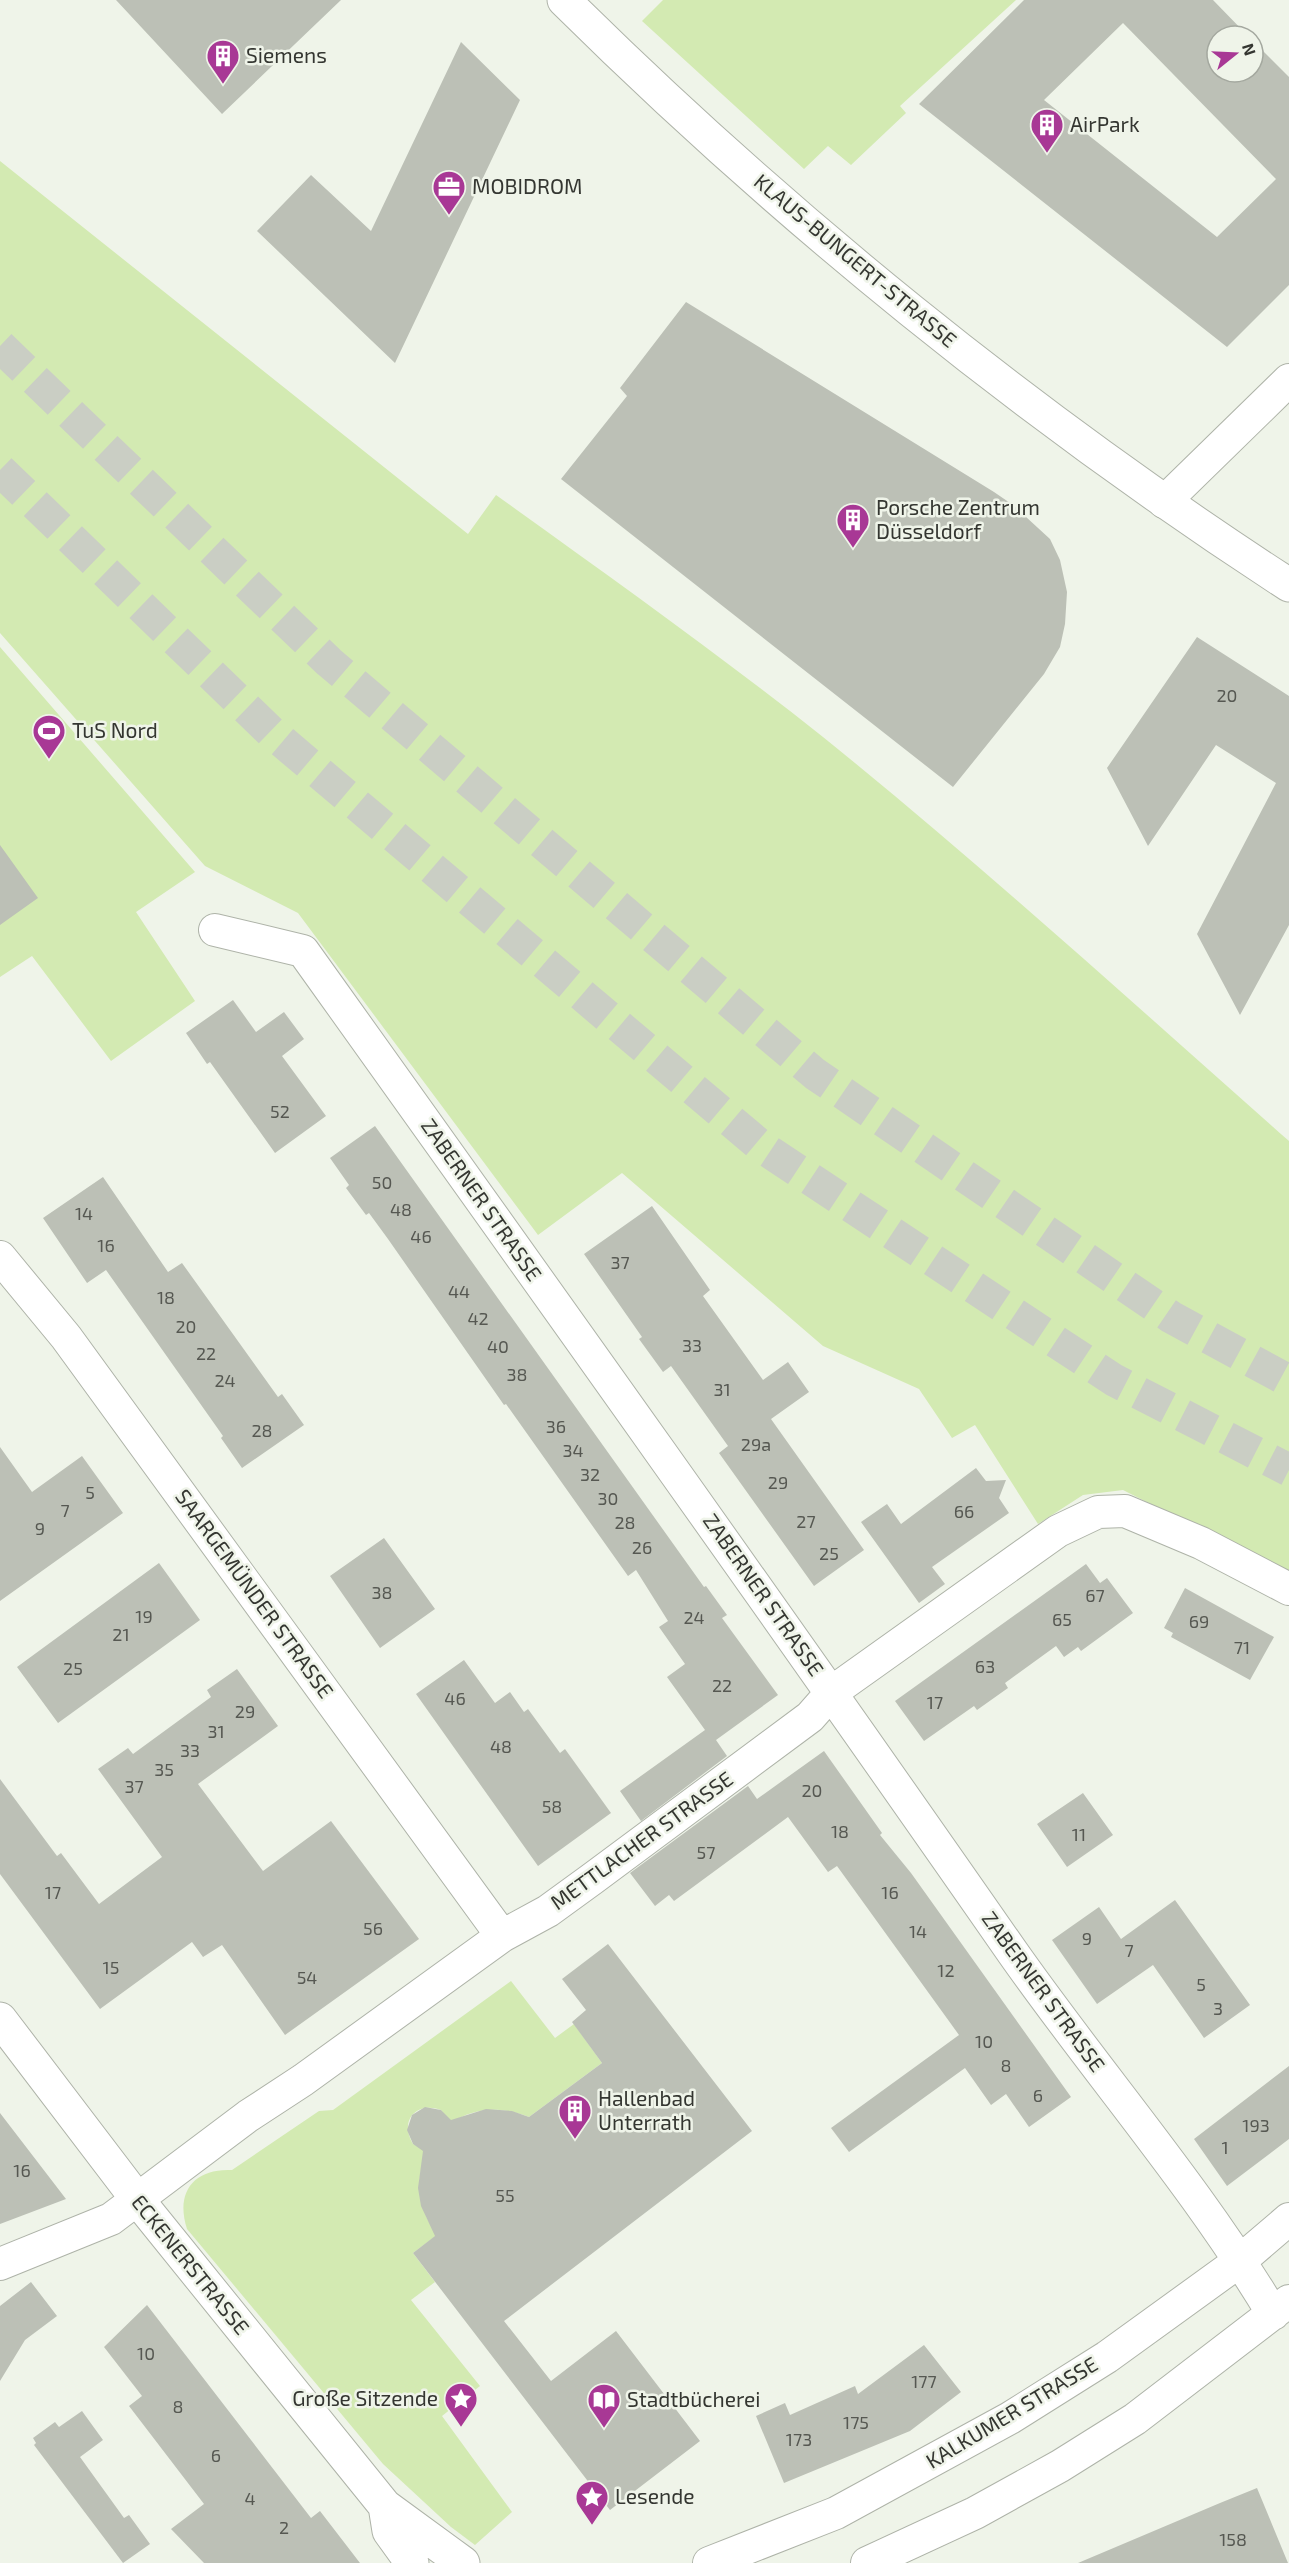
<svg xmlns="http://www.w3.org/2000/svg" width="1289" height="2563" font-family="'Exo 2',sans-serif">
	<rect width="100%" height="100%" fill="#eff4e9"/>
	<path fill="#d3eab2" d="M663,0H1016L900,106L906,113L851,165L828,146L804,169L642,21Z
		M0,161L468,534L496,495C606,574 717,653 823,737C983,866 1135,1005 1289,1141V1574L1123,1490L1083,1495L1038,1524L975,1425L952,1438L919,1389L823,1346L622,1173L538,1235L298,913L205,866L0,633Z
		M0,647L195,872L136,912L195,1001L111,1061L32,956L0,977Z
		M511,1981L555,2038L574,2024L602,2063L529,2117C501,2106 476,2107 450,2123L441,2110C416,2101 399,2121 413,2144L427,2151C414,2182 418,2208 437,2235L413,2253L435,2282L411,2300L480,2386L442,2416L512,2512L475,2545L451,2527L383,2464L187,2229C175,2192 194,2168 232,2170L319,2111L333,2110Z"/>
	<path fill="#bcc0b6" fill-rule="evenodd" d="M116,0H341L222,114Z
		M1024,0H1213L1248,36H1217V72H1253V41L1289,77V285L1227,347L919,104ZM1123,23L1276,179L1217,237L1044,100Z
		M461,42L520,100L395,363L257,231L311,175L371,231Z
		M686,302L994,492L1013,505L1050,539L1060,560L1067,592L1065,624L1060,647L1044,674L953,787L561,479L627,396L620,388Z
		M1197,637L1289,696V925L1240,1015L1197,934L1276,783L1216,745L1148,846L1107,768Z
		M0,845L38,898L0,925Z
		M233,1000L256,1032L284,1012L304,1039L282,1056L326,1116L275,1153L210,1062L207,1064L186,1033Z
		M375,1126L704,1587L706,1586L727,1615L722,1618L778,1695L716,1740L727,1756L641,1821L620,1791L705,1730L667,1677L685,1664L659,1627L668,1621L636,1570L628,1576L506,1404L504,1405L388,1239L369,1213L366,1215L346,1188L349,1185L330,1158Z
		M103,1177L168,1272L182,1263L278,1397L282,1394L304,1425L242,1468L221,1438L223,1436L106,1270L87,1283L43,1218Z
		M652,1206L710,1290L703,1296L763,1380L788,1362L809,1392L771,1419L864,1550L814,1586L719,1453L728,1446L671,1366L663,1372L639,1339L642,1337L584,1254Z
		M0,1447L32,1492L82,1456L123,1513L0,1601Z
		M976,1468L986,1481L1006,1480L999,1498L1009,1513L932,1567L945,1584L919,1603L861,1522L887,1504L901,1524Z
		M384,1538L435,1609L380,1648L330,1576Z
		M159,1563L200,1620L58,1723L17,1667Z
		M1086,1564L1100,1583L1107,1578L1133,1613L1081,1651L1078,1647L1064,1657L1056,1646L1005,1683L1008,1688L977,1710L974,1706L924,1741L895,1701Z
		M1185,1588L1274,1637L1250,1680L1171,1637L1173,1633L1164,1628Z
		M464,1660L495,1703L510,1692L524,1712L528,1709L560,1753L565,1749L611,1813L538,1866L416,1694Z
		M237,1669L278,1726L198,1784L263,1871L331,1821L419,1939L285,2035L222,1945L203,1957L192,1942L100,2009L0,1874V1779L57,1856L61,1853L99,1904L162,1857L98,1769L128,1748L133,1754L211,1697L207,1690Z
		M824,1751L882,1833L880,1835L911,1873L1071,2097L1029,2127L1006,2094L991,2105L965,2068L849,2152L831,2128L959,2035L837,1866L828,1872L788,1817L674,1901L669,1895L655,1906L630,1873L748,1786L757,1799Z
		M1083,1793L1113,1835L1067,1867L1037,1824Z
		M1175,1900L1250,2005L1204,2038L1153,1965L1097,2004L1052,1940L1099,1907L1121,1939Z
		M608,1944L752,2131L504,2321L551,2381L616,2331L700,2441L610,2510L413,2253L435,2236L421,2206L418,2188L423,2151L413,2144L407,2130L412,2115L425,2107L441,2110L451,2120L486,2109L512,2111L529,2117L602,2063L572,2022L586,2010L562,1979Z
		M1289,2066V2139L1227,2186L1194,2139Z
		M0,2113L66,2199L0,2224Z
		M31,2282L57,2316L25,2340L0,2381V2306Z
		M147,2305L311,2518L320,2511L360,2563H204L171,2529L204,2504L129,2406L142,2396L104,2347Z
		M924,2345L961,2392L910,2431L784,2483L756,2416L785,2403L790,2415L855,2386L858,2394Z
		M82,2411L103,2440L80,2457L124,2518L129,2515L150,2544L123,2563L34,2445L36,2443L33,2438L55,2422L59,2427Z
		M1257,2488L1288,2563H1078L1220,2503Z"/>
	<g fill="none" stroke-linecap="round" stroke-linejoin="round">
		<path stroke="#cacec4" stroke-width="33" stroke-dasharray="33 16" stroke-linecap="butt" d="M0,346L329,662L815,1074L1171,1317L1289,1381
			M0,470L271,732L762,1147L1114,1380L1289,1470"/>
		<g stroke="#aeb3a8" stroke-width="34">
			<path id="street" d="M1164,502L1289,380
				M215,930L303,951C541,1284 779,1617 1013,1953C1098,2074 1197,2187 1273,2314
				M0,1257L66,1337L502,1936
				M0,2264L111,2219L248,2116L303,2080L502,1936L548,1911L592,1879L810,1717L832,1692L1058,1531L1098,1512L1125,1511L1201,1543L1289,1589
				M709,2563L836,2513L1010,2418L1107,2357L1241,2260L1289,2219
				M867,2563L975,2513L1060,2466L1135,2419L1289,2301"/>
		</g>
		<g stroke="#aeb3a8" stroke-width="35">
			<path id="secondary" d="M564,0C783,217 1030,417 1289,585
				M0,2019L137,2199L385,2506L463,2563
				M385,2506L389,2531L412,2563"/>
		</g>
		<use href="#street" stroke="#fff" stroke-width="32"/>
		<use href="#secondary" stroke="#fff" stroke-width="33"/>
	</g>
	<defs>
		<g id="building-pin" transform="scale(1.725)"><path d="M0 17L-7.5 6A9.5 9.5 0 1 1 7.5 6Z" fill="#a83895" stroke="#eff4e9"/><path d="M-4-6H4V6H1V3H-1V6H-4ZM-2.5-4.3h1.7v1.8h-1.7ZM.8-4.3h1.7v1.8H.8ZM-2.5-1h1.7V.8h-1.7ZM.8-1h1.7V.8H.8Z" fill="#fff"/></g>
		<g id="office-pin" transform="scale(1.725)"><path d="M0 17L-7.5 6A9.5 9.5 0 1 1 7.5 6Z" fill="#a83895" stroke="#eff4e9"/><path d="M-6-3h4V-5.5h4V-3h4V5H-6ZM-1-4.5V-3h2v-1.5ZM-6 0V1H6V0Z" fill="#fff"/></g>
		<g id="stadium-pin" transform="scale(1.725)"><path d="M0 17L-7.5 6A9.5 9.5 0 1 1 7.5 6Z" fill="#a83895" stroke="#eff4e9"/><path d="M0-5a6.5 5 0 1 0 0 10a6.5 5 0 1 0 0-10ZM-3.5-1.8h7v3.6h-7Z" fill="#fff"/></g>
		<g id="sight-pin" transform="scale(1.725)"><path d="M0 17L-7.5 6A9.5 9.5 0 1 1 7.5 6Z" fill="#a83895" stroke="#eff4e9"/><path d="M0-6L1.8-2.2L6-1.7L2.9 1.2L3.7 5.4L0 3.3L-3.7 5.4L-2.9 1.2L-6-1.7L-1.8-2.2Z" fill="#fff"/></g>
		<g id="library-pin" transform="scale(1.725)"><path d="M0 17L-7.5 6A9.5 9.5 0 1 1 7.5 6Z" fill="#a83895" stroke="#eff4e9"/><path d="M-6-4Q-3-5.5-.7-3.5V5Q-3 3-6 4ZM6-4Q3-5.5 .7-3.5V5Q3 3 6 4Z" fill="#fff"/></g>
	</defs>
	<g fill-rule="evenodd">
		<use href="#building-pin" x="223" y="56"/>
		<use href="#building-pin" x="1047" y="125"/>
		<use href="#office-pin" x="449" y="187"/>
		<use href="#building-pin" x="853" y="520"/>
		<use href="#stadium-pin" x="49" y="731"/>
		<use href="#building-pin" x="575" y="2111"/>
		<use href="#sight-pin" x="461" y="2399"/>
		<use href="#library-pin" x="604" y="2400"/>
		<use href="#sight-pin" x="592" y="2497"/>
	</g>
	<g text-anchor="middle" stroke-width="5" stroke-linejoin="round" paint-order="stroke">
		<g font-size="18" fill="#565852">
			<text x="1227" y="702">20</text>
			<text x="280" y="1118">52</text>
			<text x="382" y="1189">50</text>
			<text x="401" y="1216">48</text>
			<text x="84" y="1220">14</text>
			<text x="421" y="1243">46</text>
			<text x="106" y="1252">16</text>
			<text x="620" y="1269">37</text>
			<text x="459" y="1298">44</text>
			<text x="166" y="1304">18</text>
			<text x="478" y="1325">42</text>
			<text x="186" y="1333">20</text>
			<text x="692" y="1352">33</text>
			<text x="498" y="1353">40</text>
			<text x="206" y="1360">22</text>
			<text x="517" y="1381">38</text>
			<text x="225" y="1387">24</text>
			<text x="722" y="1396">31</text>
			<text x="556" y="1433">36</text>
			<text x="262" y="1437">28</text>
			<text x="756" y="1451">29a</text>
			<text x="573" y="1457">34</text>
			<text x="590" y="1481">32</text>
			<text x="778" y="1489">29</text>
			<text x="90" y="1499">5</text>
			<text x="608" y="1505">30</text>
			<text x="65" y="1517">7</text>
			<text x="964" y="1518">66</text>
			<text x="806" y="1528">27</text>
			<text x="625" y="1529">28</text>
			<text x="40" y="1535">9</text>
			<text x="642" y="1554">26</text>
			<text x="829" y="1560">25</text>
			<text x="382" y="1599">38</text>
			<text x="1095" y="1602">67</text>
			<text x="144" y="1623">19</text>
			<text x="694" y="1624">24</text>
			<text x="1062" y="1626">65</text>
			<text x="1199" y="1628">69</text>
			<text x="121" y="1641">21</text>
			<text x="1242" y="1654">71</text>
			<text x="985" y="1673">63</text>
			<text x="73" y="1675">25</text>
			<text x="722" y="1692">22</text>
			<text x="455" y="1705">46</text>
			<text x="935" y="1709">17</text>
			<text x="245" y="1718">29</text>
			<text x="216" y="1738">31</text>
			<text x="501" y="1753">48</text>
			<text x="190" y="1757">33</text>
			<text x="164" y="1776">35</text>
			<text x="134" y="1793">37</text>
			<text x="812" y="1797">20</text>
			<text x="552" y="1813">58</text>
			<text x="840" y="1838">18</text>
			<text x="1079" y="1841">11</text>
			<text x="706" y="1859">57</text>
			<text x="53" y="1899">17</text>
			<text x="890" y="1899">16</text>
			<text x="373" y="1935">56</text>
			<text x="918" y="1938">14</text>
			<text x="1087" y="1945">9</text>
			<text x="1129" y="1957">7</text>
			<text x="111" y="1974">15</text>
			<text x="946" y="1977">12</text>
			<text x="307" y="1984">54</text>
			<text x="1201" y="1991">5</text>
			<text x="1218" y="2015">3</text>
			<text x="984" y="2048">10</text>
			<text x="1006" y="2072">8</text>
			<text x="1038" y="2102">6</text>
			<text x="1256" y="2132">193</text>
			<text x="1225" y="2154">1</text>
			<text x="22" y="2177">16</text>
			<text x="505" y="2202">55</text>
			<text x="146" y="2360">10</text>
			<text x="924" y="2388">177</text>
			<text x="178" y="2413">8</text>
			<text x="856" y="2429">175</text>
			<text x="799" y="2446">173</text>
			<text x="216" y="2462">6</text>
			<text x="250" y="2505">4</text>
			<text x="284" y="2534">2</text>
			<text x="1233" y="2546">158</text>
		</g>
		<g font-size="21" fill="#343631" stroke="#eff4e9" text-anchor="start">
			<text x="246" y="63">Siemens</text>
			<text x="1070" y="132">AirPark</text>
			<text x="472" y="194">MOBIDROM</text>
			<text x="876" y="515">Porsche Zentrum<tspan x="876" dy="24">Düsseldorf</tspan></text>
			<text x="72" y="738">TuS Nord</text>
			<text x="598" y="2106">Hallenbad<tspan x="598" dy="24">Unterrath</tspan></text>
			<text x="438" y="2406" text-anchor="end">Große Sitzende</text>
			<text x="627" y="2407">Stadtbücherei</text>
			<text x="615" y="2504">Lesende</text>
		</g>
		<g font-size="21" fill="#343631" stroke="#eff4e9">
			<text transform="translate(855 261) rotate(40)" y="7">KLAUS-BUNGERT-STRASSE</text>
			<text transform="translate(481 1200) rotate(55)" y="7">ZABERNER STRASSE</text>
			<text transform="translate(254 1594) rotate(54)" y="7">SAARGEMÜNDER STRASSE</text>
			<text transform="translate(763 1595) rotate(55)" y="7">ZABERNER STRASSE</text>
			<text transform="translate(642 1841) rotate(-36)" y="7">METTLACHER STRASSE</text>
			<text transform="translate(1043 1992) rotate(54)" y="7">ZABERNER STRASSE</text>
			<text transform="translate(190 2265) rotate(51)" y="7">ECKENERSTRASSE</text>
			<text transform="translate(1012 2413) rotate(-31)" y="7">KALKUMER STRASSE</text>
		</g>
	</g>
	<g transform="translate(1235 54) rotate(72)"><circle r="28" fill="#eff4e9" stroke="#a4a89f" stroke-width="1.5"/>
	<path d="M0-4.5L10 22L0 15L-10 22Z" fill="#a83895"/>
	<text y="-9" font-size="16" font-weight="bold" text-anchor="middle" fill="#343631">N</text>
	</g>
</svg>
